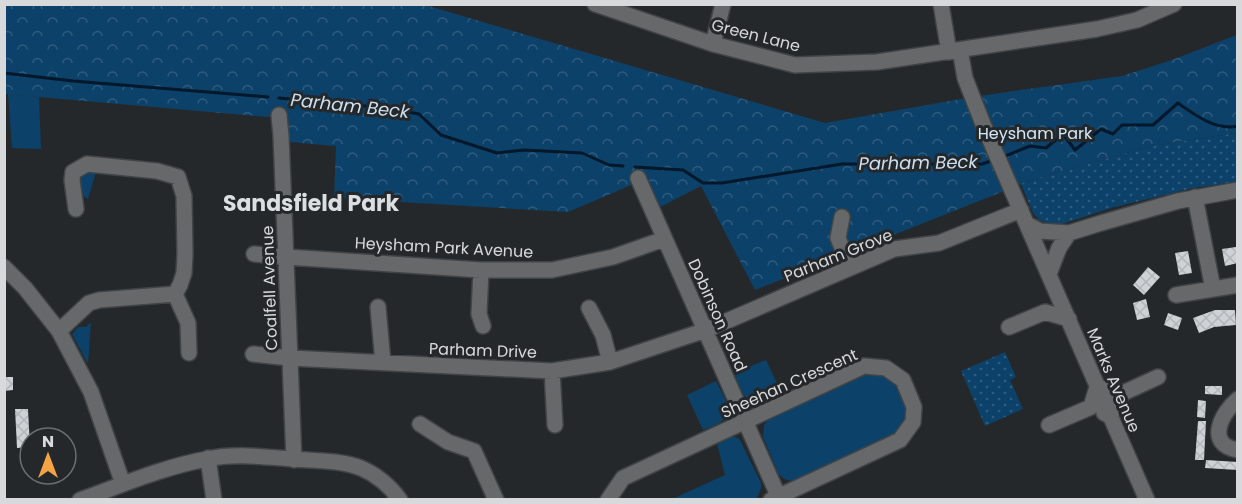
<svg xmlns="http://www.w3.org/2000/svg" width="1242" height="504" font-family="Poppins,sans-serif">
	<defs>
		<pattern id="forest-crowns" width="20" height="18" patternUnits="userSpaceOnUse" patternTransform="scale(1.5)"><rect width="20" height="18" fill="#0c4169"/><path d="M2 6a3 3 0 1 1 6 0M12 15a3 3 0 1 1 6 0" fill="none" stroke="#2f5c7e"/></pattern>
		<pattern id="garden-dots" width="8" height="8" patternUnits="userSpaceOnUse" patternTransform="scale(1.5)"><rect width="8" height="8" fill="#0c4169"/><path d="M2 2h.1M6 6h.1" fill="none" stroke="#2f5c7e" stroke-width="1.8" stroke-linecap="round"/></pattern>
		<pattern id="building-cross-hatch" width="8" height="8" patternUnits="userSpaceOnUse" patternTransform="scale(1.5)"><rect width="8" height="8" fill="#ced2d6"/><path d="M0 0l8 8M0 8l8-8" fill="none" stroke="#b2b5b8"/></pattern>
	</defs>
	<rect width="100%" height="100%" fill="#25282a"/>
	<path fill="#0c4169" d="M8,94L39,97L41,149L12,148Z
		M88,171L96,172L88,199C76,193 79,185 80,174Z
		M91,322L88,364L72,334L78,327H86Z
		M766,360L782,394C776,397 770,401 764,403C745,410 740,386 734,373Z
		M869,372C876,372 886,374 892,379C897,384 908,407 907,414C906,424 898,431 891,437L797,481C789,481 783,480 778,473L763,437L764,425L770,417Z
		M716,381L729,407C725,424 717,424 703,430L687,395Z
		M732,436L738,438L741,442L761,483V488L757,498L753,500L672,499L725,475L717,444Z"/>
	<path fill="url(#forest-crowns)" d="M4,5H425L825,123L972,97L1122,76L1169,61L1237,35V133L1151,146L1032,180L755,290L701,186L660,207L643,180L568,212L334,198L336,146L289,142L280,118L5,94Z"/>
	<path fill="url(#garden-dots)" d="M1237,133V182L1193,188L1111,208L1062,224L1048,223L1039,220L1033,213L1021,184L1032,180L1151,146Z
		M1005,352L1016,377L1010,380L1023,409L985,426L961,371Z"/>
	<g fill="none" stroke-linecap="round" stroke-linejoin="round">
		<path stroke="#03182a" stroke-width="3" d="M4,73L73,81L268,97
			M279,98L387,108L419,114L441,135L497,153L524,150L582,153L609,165L623,166
			M1003,157L1030,146L1046,148L1063,134L1075,150L1101,129L1113,134L1122,125H1153L1178,103C1195,115 1216,131 1238,126
			M635,167L683,170L703,183H722L842,164H982L994,160"/>
	</g>
	<path fill="url(#building-cross-hatch)" d="M1236,247L1238,263L1225,266L1222,249Z
		M1188,251L1192,273L1179,275L1175,253Z
		M1148,267L1160,277L1144,295L1133,285Z
		M1146,299L1150,317L1137,320L1133,303Z
		M1215,310H1235L1236,325L1214,327L1199,333L1193,318Z
		M1168,313L1182,318L1178,330L1164,325Z
		M4,377H13V390L4,391Z
		M1205,386H1222V395L1205,394Z
		M1198,400L1206,401L1205,418L1197,417Z
		M15,409H28L30,447L17,448Z
		M1198,421H1206L1204,460H1195Z
		M1206,460L1238,462V470L1205,468Z"/>
	<g fill="none" stroke-linecap="round" stroke-linejoin="round">
		<g stroke="#414446" stroke-width="18">
			<path id="minor" d="M595,4L713,44L795,65L877,62L1097,29L1137,20L1174,4
				M941,4L949,52
				M713,44L723,4
				M960,50L965,78L983,124L1147,500
				M279,115L281,136L294,460
				M638,178L780,500
				M1195,197L1213,289
				M842,217L838,238L850,267
				M1027,224L1040,231L1069,233L1101,223L1178,201L1238,190
				M254,254L287,257L481,270H552L613,257L664,239
				M4,267L25,288L59,331L91,392L123,484
				M481,270L479,314L483,326
				M1049,274L1059,248L1069,233
				M175,294L188,323L189,353
				M1176,295L1238,285
				M378,307L383,363
				M589,308L603,335L610,362
				M1009,327L1045,312L1069,319
				M59,331L89,303L99,300L175,294L180,285L184,273L185,254L184,196L178,177L157,171L87,164L73,172L72,180L76,209
				M253,354L290,358L552,371L610,362L706,330L894,249L939,243L1021,210
				M552,371L555,425
				M1238,399C1221,413 1205,445 1238,450
				M1104,413L1110,416L1123,393L1158,377
				M420,424L448,442L474,451L496,500
				M1049,425L1091,407L1097,387L1123,393
				M208,458L214,500
				M80,500C122,485 163,467 207,459C235,453 264,457 293,459C316,461 340,460 361,468C377,475 390,486 400,500
				M608,500L623,478L864,366L886,368L903,380L914,407L913,422L900,440L771,500"/>
		</g>
		<use href="#minor" stroke="#666869" stroke-width="15"/>
	</g>
	<g text-anchor="middle" stroke-width="6" stroke-linejoin="round" paint-order="stroke">
		<g font-size="16" fill="#d7d9db" stroke="#25282a">
			<text transform="translate(756 35) rotate(14)" y="6">Green Lane</text>
			<text transform="translate(444 247) rotate(3)" y="6">Heysham Park Avenue</text>
			<text transform="translate(838 255) rotate(-22)" y="6">Parham Grove</text>
			<text transform="translate(269 288) rotate(-92)" y="6">Coalfell Avenue</text>
			<text transform="translate(718 315) rotate(66)" y="6">Dobinson Road</text>
			<text transform="translate(483 350) rotate(2)" y="6">Parham Drive</text>
			<text transform="translate(1114 380) rotate(67)" y="6">Marks Avenue</text>
			<text transform="translate(789 383) rotate(-24)" y="6">Sheehan Crescent</text>
		</g>
		<g font-size="16" fill="#d6e7f7" stroke="#25282a">
			<text x="1035" y="139">Heysham Park</text>
		</g>
		<g font-size="18" font-style="italic" fill="#cedfef" stroke="#25282a">
			<text transform="translate(350 106) rotate(6)" y="6">Parham Beck</text>
			<text transform="translate(918 163) rotate(-1)" y="6">Parham Beck</text>
		</g>
		<g font-size="22" font-weight="bold" fill="#dbdfe3" stroke="#25282a">
			<text x="311" y="211">Sandsfield Park</text>
		</g>
	</g>
	<rect width="1242" height="504" fill="none" stroke="#d7d9db" stroke-width="12"/>
	<g transform="translate(48 456)"><circle r="28" fill="#25282a" stroke="#6c6f71" stroke-width="1.5"/>
	<path d="M0-4.5L10 22L0 15L-10 22Z" fill="#f4a345"/>
	<text y="-9" font-size="16" font-weight="bold" text-anchor="middle" fill="#d7d9db">N</text>
	</g>
</svg>
